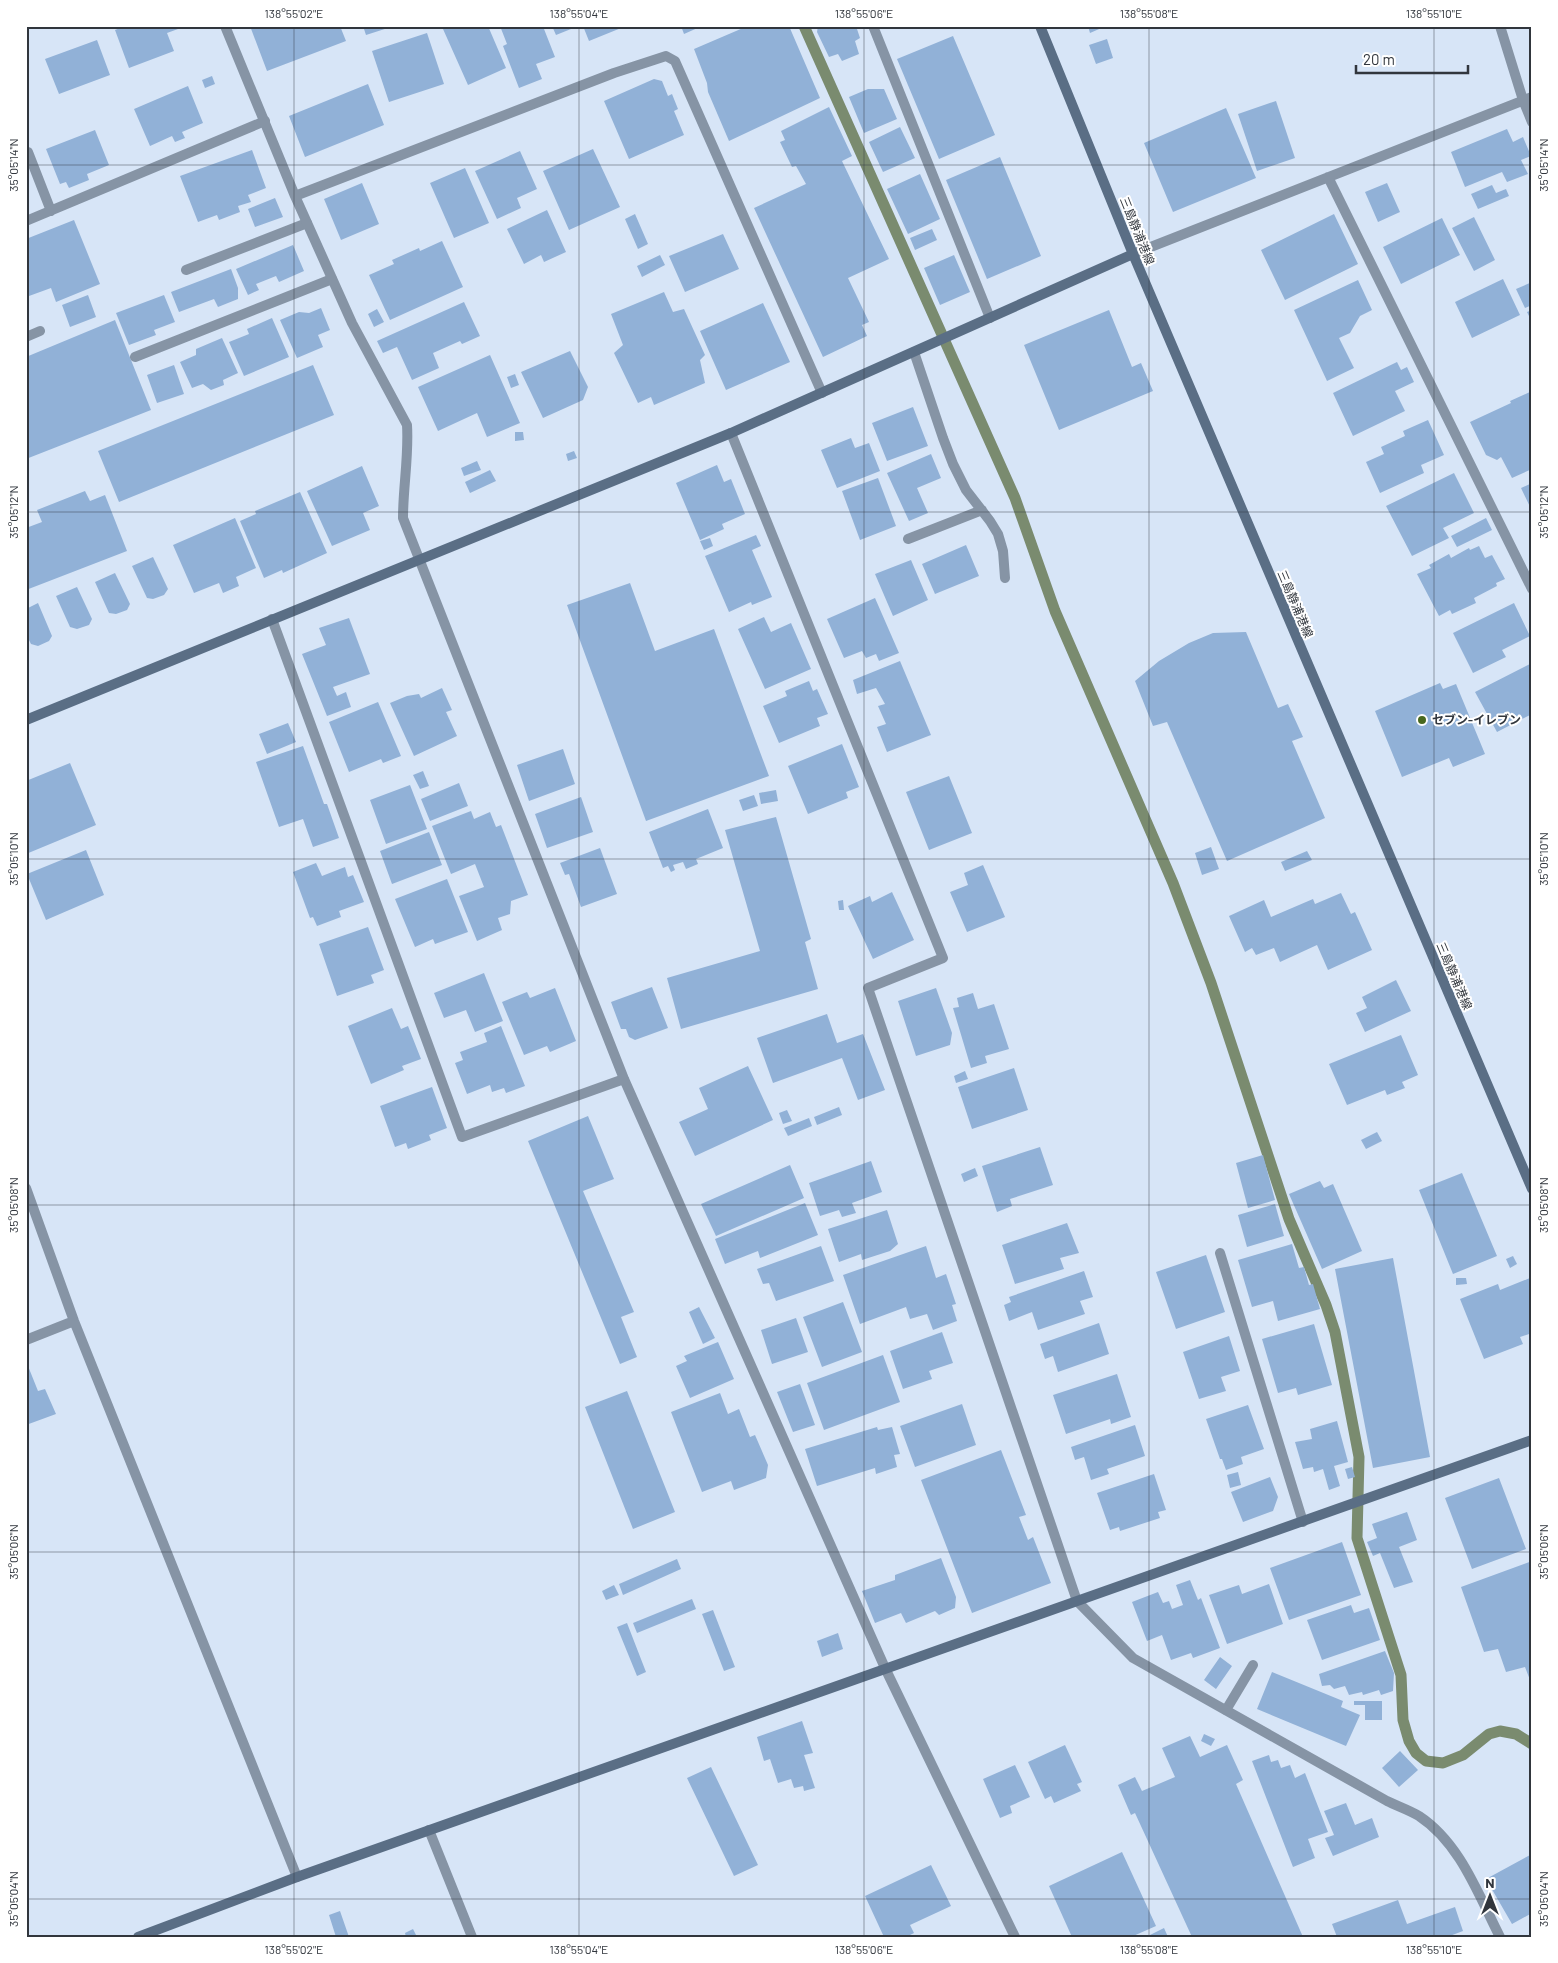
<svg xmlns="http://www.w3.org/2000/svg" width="1558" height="1963" font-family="Barlow,'Noto Sans JP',sans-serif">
	<rect width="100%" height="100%" fill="#d7e5f7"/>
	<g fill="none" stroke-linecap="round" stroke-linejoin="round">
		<path stroke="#7a8b6f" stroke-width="11" d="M804,26L1015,498L1055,611L1173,883L1211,983L1289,1219L1326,1305L1335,1332L1359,1457L1357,1538L1401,1675L1403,1720L1409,1741L1416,1753L1426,1761L1443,1763L1463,1755L1489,1734L1500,1731L1516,1734L1532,1744"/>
	</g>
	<path fill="#91b1d7" d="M125,26H177L178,29L167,33L174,51L129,68L115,30Z
		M250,26H340L346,41L267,71Z
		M363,26H391V27L366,35Z
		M449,26H488L506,68L468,85L443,29Z
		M500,26H552L544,29L555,57L536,64L542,79L519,88L503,46L507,44Z
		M552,26H570L571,29L556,35Z
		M583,26H626L589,41Z
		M681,26H702L684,34Z
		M743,26H789L820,98L729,141L708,92L707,83L694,49L743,28Z
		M818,26H856L860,38L855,41L859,54L842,61L838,54L829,57L817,32Z
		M1088,26H1106L1090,33Z
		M427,33L444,84L389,102L372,51Z
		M953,36L995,135L939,159L897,59Z
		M1107,39L1113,58L1096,64L1089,45Z
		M97,40L110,75L59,94L45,59Z
		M212,76L215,84L205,88L202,80Z
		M654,79L662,81L668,96L672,94L678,109L674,111L684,135L629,159L604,101Z
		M368,84L384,125L305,157L289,116Z
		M188,86L203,123L182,132L185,138L175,142L172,136L150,146L134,109Z
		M868,89H884L897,119L864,133L849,97Z
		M1276,101L1295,158L1257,171L1238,114Z
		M829,107L852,156L842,161L889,259L848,278L869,322L862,325L867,336L823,357L754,208L806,184L796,166L792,167L780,142L785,140L781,131Z
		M1226,108L1256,178L1173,212L1144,143Z
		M900,127L915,158L883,172L869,142Z
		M1507,129L1513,142L1523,137L1531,156L1521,160L1528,174L1507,182L1502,172L1465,187L1451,152Z
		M95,130L109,165L87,174L89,180L69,188L66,182L60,184L46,149Z
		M593,149L620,207L569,230L543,171Z
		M252,150L266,188L248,195L251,202L238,206L240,212L219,220L217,215L198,222L180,176Z
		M520,151L537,189L517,198L521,208L497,219L475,171Z
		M1000,157L1041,256L987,279L946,180Z
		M465,168L489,223L454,238L430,183Z
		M920,174L940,219L908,234L887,189Z
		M362,183L379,224L341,240L324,199Z
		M1387,183L1400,212L1378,222L1365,192Z
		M1492,185L1496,193L1506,189L1509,196L1478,209L1471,194Z
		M275,198L283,217L255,227L248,209Z
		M547,210L566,252L544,262L541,255L524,264L507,229Z
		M635,214L648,244L638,249L625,219Z
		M1334,214L1358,264L1285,300L1261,250Z
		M1474,217L1495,260L1474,271L1452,228Z
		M1442,218L1460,255L1401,284L1383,247Z
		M74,220L100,284L56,302L51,288L29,296L26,288V239Z
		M932,229L937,240L915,250L910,238Z
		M723,234L739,269L685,292L669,256Z
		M442,241L463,287L390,320L369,275L394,264L392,260L419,248L420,251Z
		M293,245L304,271L279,282L276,276L256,284L259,290L248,295L236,269Z
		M660,255L665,265L642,277L637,266Z
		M954,255L970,292L940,305L924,268Z
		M231,269L238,288V299L218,307L214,299L179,312L171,292Z
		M1503,279L1520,315L1472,338L1455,302Z
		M1358,280L1372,310L1360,316L1350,333L1339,338L1354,368L1327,381L1294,310Z
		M1532,282V305L1525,308L1516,289Z
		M664,292L673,312L684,309L705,355L700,360L705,383L654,405L651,397L638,403L614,353L623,345L611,314Z
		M88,295L96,317L70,327L62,305Z
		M164,295L175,322L154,330L156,335L129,345L116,313Z
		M464,302L480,336L462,344L460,341L433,353L439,368L412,380L397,347L383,353L377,341Z
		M763,303L790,362L726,390L700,331Z
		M321,308L330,330L318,335L323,347L297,358L280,320L299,312L309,313Z
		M377,309L384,322L374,327L368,314Z
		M1109,310L1132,367L1141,363L1153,391L1059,430L1024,345Z
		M1532,310V322L1527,312Z
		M272,318L289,357L244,376L229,342L249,334L247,329Z
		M115,320L151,410L26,459V357Z
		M222,338L238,373L223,380L224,385L211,390L203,384L192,388L180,362L196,355V349Z
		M570,351L588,387L583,400L543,418L521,372Z
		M490,355L520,423L487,437L477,413L438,431L418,387Z
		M1397,362L1401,370L1407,367L1414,382L1395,391L1405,411L1353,436L1333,393Z
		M174,365L184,394L157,403L147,375Z
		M313,365L334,415L119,502L98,451Z
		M515,374L519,385L511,388L507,377Z
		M1532,391V469L1512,478L1501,457L1497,460L1486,455L1470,422L1511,403L1510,401Z
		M913,407L928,446L887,461L872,423Z
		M1428,420L1444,455L1421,465L1424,473L1380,493L1366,462L1384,454L1381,447L1405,436L1403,431Z
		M515,432H523L524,440L515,441Z
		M851,438L855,448L869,443L880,471L837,488L821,450Z
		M574,451L577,458L568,461L566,454Z
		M931,454L941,478L917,488L928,513L909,521L887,473Z
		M477,461L481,470L464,476L461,468Z
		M717,465L724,482L731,479L745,514L722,524L724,529L700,540L676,483Z
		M362,466L379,506L363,513L370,530L332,546L307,491Z
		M490,470L496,481L470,493L465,482Z
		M1454,473L1474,513L1443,528L1449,538L1412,556L1386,506Z
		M878,478L896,526L860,540L842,491Z
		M1532,483V511L1521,488Z
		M85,491L90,501L105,495L127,551L26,590V528L42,522L37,510Z
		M300,492L327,553L283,573L282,570L264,578L240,521L256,514L255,511Z
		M235,518L256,568L236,577L239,586L223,593L219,583L194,593L173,545Z
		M1486,518L1492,530L1457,547L1451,536Z
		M756,535L761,546L752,550L772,597L752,605L751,602L729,612L705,556Z
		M710,538L713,546L704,550L700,541Z
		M966,545L979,576L935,594L922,564Z
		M1479,546L1485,558L1492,555L1505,579L1496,583L1497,586L1474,598L1476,603L1452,614L1450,610L1439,616L1417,574L1431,568L1429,565L1449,554L1451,558L1469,548L1470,550Z
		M153,557L168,589L164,595L153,599L147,598L132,566Z
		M911,560L928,600L893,616L875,574Z
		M115,573L130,604L127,610L116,614L109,613L95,582Z
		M630,583L655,651L714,629L769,776L646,821L567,605Z
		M77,587L92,619L89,625L77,629L70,627L56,596Z
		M875,598L899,653L879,661L876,654L866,658L862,651L844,658L827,619Z
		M38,603L52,636L49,641L38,646L31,644L26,634V609Z
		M1514,603L1530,636L1502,650L1506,657L1473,673L1453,633Z
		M764,617L771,632L791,623L811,669L765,689L738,629Z
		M349,618L370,674L333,687L337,696L346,692L351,707L327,716L302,654L326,645L319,628Z
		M1246,632L1278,708L1288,704L1303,737L1292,741L1325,818L1227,861L1167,722L1153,726L1135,681L1159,661L1189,643L1213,633Z
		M900,661L931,735L887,752L877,727L886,724L878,706L885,704L876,688L857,694L853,680Z
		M1532,663V714L1497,732L1475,692Z
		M809,681L813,691L817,689L828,714L817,718L820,726L779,743L763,706L787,696L785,691Z
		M1440,683L1443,689L1456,684L1485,754L1453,767L1449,758L1402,777L1375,711Z
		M442,688L452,710L446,712L457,736L414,756L390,703L407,696L419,694L421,698Z
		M378,702L401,756L383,763L381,759L349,772L329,722Z
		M288,723L296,742L267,754L259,734Z
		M842,744L859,787L846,792L848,798L808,814L788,766Z
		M303,746L324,804H327L339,838L313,847L303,819L279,827L256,762Z
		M563,749L575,784L529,801L517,765Z
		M70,763L96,825L26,854V781Z
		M423,771L429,786L420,789L413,775Z
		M949,776L972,833L929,850L906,792Z
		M459,783L468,806L430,821L421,799Z
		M410,785L427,829L386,844L370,800Z
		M776,790L778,801L761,804L759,793Z
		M754,795L758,806L743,811L739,800Z
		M581,797L593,832L547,848L535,814Z
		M708,809L723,848L696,859L698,864L686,869L683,862L673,865L675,870L671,872L668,866L663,868L649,832Z
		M471,811L474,819L490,812L496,827L501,825L528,895L511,901L510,914L498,918L502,930L477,941L459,896L484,887L475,864L451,874L432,826Z
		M776,817L811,939L805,942L818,989L681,1029L667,978L760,951L725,830Z
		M429,832L442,865L392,884L380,851Z
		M1211,847L1219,869L1202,875L1195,853Z
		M600,848L617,894L581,907L569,874L565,875L560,863Z
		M86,850L104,895L46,920L27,874Z
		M1307,851L1312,860L1285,871L1281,862Z
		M316,863L322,876L345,867L348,877L353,875L364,902L339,911L341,917L317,926L313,917L310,918L293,872Z
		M983,865L1005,917L967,932L950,892L968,885L964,873Z
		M447,879L468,932L435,944L433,939L415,947L395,899Z
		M892,892L914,940L873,959L848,906L870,896L872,902Z
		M1341,893L1351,914L1355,912L1372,950L1328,970L1317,945L1280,962L1274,948L1256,955L1252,948L1245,952L1229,916L1264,900L1271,917L1313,899L1315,904Z
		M843,900L844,910H839L838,901Z
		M368,927L384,970L371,975L374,983L337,996L319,944Z
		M484,973L503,1021L475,1032L466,1010L444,1018L434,993Z
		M1396,980L1411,1011L1365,1032L1356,1013L1367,1008L1362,997Z
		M652,987L668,1028L635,1040L629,1037L626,1029H621L611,1002Z
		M555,988L576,1041L550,1052L547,1046L524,1055L502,1002L527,992L530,998Z
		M936,988L952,1033L950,1045L916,1056L898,1001Z
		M973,993L978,1009L994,1004L1009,1049L985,1056L987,1063L971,1068L953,1008L959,1007L957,998Z
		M392,1008L401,1029L408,1026L421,1059L402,1066L404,1070L371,1084L348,1026Z
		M827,1014L837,1043L863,1034L885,1090L858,1100L842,1058L773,1083L757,1038Z
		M501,1026L525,1086L506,1093L504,1088L492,1092L490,1085L467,1094L455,1063L463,1060L460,1052L487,1042L484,1033Z
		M1401,1035L1418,1075L1402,1082L1405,1088L1387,1095L1385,1090L1347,1105L1329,1064Z
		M748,1066L773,1120L695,1156L679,1122L708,1109L699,1088Z
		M1014,1068L1028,1110L972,1129L958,1087Z
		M965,1071L968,1079L956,1083L954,1076Z
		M432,1087L447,1128L429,1135L431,1140L408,1149L406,1143L395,1147L380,1106Z
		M839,1107L842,1115L817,1125L814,1117Z
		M787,1110L792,1121L783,1124L779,1113Z
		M588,1116L614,1179L583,1191L634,1312L621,1317L637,1357L620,1364L528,1141Z
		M809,1118L812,1126L788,1136L784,1128Z
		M1377,1132L1382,1141L1366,1149L1361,1140Z
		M1040,1147L1053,1185L1010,1199L1012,1206L997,1212L982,1166Z
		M1263,1155L1275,1200L1248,1208L1236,1163Z
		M871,1161L882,1192L852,1203L856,1213L842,1217L839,1210L820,1216L809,1183Z
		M790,1165L804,1198L716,1236L701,1204Z
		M975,1168L978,1176L964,1182L961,1174Z
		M1462,1173L1497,1256L1453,1274L1419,1190Z
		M1320,1181L1324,1188L1333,1184L1362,1251L1322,1269L1289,1194Z
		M805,1203L818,1235L760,1258L758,1251L725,1264L715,1239Z
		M1275,1204L1284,1236L1247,1247L1238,1215Z
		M887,1210L898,1244L890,1251L862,1260L861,1254L839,1262L828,1229Z
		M1067,1223L1079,1253L1060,1258L1064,1269L1015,1284L1002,1245Z
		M1292,1244L1299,1268L1304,1267L1309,1285L1313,1284L1320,1309L1278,1321L1273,1301L1252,1307L1238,1260Z
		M821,1246L834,1281L776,1301L769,1283L763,1284L757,1269Z
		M926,1246L936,1278L946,1274L956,1304L952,1305L957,1321L933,1330L927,1314L910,1319L906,1307L860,1324L843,1275Z
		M1206,1255L1225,1312L1176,1329L1156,1272Z
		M1513,1256L1517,1264L1510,1268L1506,1259Z
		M1393,1258L1430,1457L1373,1468L1335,1269Z
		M1084,1271L1093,1297L1080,1301L1085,1314L1038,1330L1032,1312L1009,1321L1004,1305L1011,1302L1009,1297Z
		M1456,1278H1466L1467,1284L1456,1285Z
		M1530,1278L1532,1282V1333L1520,1337L1523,1344L1484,1359L1460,1299L1498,1284L1500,1290Z
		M843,1302L862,1352L822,1367L803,1317Z
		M699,1307L715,1338L703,1344L689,1312Z
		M796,1318L808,1352L772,1364L761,1330Z
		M1099,1323L1109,1354L1058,1372L1053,1356L1045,1359L1040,1344Z
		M1314,1324L1332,1385L1298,1395L1296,1388L1278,1393L1262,1339Z
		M942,1332L953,1363L929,1371L932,1379L903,1389L890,1351Z
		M1229,1336L1240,1371L1221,1377L1226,1391L1199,1399L1183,1352Z
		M718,1342L734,1379L690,1398L676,1366L687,1361L684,1356Z
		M883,1355L900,1402L824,1430L807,1383Z
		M26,1361L38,1391L45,1389L56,1414L26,1425Z
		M1117,1374L1131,1417L1111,1424L1110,1419L1066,1434L1053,1395Z
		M800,1384L815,1425L793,1432L777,1392Z
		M627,1391L675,1512L633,1529L585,1407Z
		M720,1393L728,1414L739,1409L750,1437L755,1435L768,1465L766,1478L734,1490L731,1481L702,1492L671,1412Z
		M962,1404L976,1445L915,1467L900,1426Z
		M1248,1405L1264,1449L1241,1457L1243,1464L1226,1470L1222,1459H1220L1206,1419Z
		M1337,1421L1348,1462L1334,1466L1340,1486L1329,1490L1323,1469L1314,1472L1313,1467L1303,1469L1295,1442L1312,1439L1310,1429Z
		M1135,1425L1145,1456L1107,1469L1109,1474L1091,1480L1084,1457L1075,1460L1071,1447Z
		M877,1427L878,1430L892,1427L900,1454L894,1455L897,1467L876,1474L875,1468L817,1486L805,1449Z
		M1001,1450L1026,1515L1019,1517L1028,1540L1033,1537L1051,1583L972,1613L921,1480Z
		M1352,1467L1355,1477L1348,1479L1345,1469Z
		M1238,1472L1241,1485L1230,1488L1227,1475Z
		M1154,1474L1166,1510L1158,1512L1160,1518L1120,1531L1119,1527L1110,1530L1097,1493Z
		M1270,1477L1278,1497L1273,1511L1243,1522L1231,1492Z
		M1499,1478L1526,1549L1472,1569L1445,1498Z
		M1407,1512L1417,1540L1399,1547L1413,1582L1394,1588L1380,1553L1373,1556L1367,1542L1377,1538L1372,1524Z
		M1342,1542L1361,1595L1289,1620L1270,1568Z
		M941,1558L956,1597L955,1608L939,1615L935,1611L906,1623L901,1613L875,1623L862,1591L895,1580V1575Z
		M677,1559L681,1569L623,1595L619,1584Z
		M1532,1561V1679L1530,1680L1525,1667L1506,1672L1498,1649L1484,1652L1461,1587Z
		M1190,1580L1198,1600L1201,1598L1220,1648L1193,1658L1191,1653L1171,1660L1162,1635L1147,1641L1132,1602L1158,1592L1163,1603L1169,1601L1172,1609L1183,1605L1176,1585Z
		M1269,1584L1283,1624L1227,1644L1209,1595L1239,1585L1242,1594Z
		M614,1585L619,1595L606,1600L602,1591Z
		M692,1599L696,1609L637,1633L633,1623Z
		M1351,1605L1354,1613L1369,1608L1380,1640L1322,1660L1307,1620Z
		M713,1610L735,1667L724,1671L702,1614Z
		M627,1623L646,1672L637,1676L617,1627Z
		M838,1633L843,1649L822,1657L817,1641Z
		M1385,1651L1394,1673L1393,1691L1381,1695L1379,1690L1363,1695L1362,1692L1349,1695L1345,1686L1334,1689L1330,1685L1322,1686L1319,1674Z
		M1220,1657L1232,1666L1216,1689L1204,1680Z
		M1272,1672L1343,1701L1341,1707L1360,1715L1346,1746L1257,1709Z
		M1354,1701H1382V1720H1365V1705H1354Z
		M802,1721L813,1753L804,1755L815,1788L804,1791L803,1786L794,1788L791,1779L778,1783L770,1759L764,1761L757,1737Z
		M1204,1734L1215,1739L1211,1746L1201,1741Z
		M1190,1736L1200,1757L1227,1745L1243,1780L1236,1784L1303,1937H1192L1135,1813L1131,1815L1118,1785L1135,1777L1142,1791L1175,1777L1162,1748Z
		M1065,1745L1082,1782L1077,1784L1081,1791L1054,1803L1051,1796L1045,1799L1028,1762Z
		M1400,1751L1418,1770L1399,1787L1382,1768Z
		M1269,1755L1271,1762L1278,1760L1281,1768L1290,1765L1295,1778L1305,1773L1328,1832L1308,1839L1315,1858L1293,1867L1252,1761Z
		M1015,1765L1030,1797L1010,1806L1012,1813L1000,1818L983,1779Z
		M711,1767L758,1865L734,1876L687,1778Z
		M1346,1803L1355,1825L1372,1818L1379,1837L1333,1856L1325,1838L1334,1835L1324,1811Z
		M1122,1852L1156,1926L1131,1937H1072L1049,1886Z
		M1532,1854V1913L1512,1924L1486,1879Z
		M931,1865L951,1906L910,1925L914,1933L906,1937H884L865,1896Z
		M1398,1900L1407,1924L1455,1907L1463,1931L1447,1937H1337L1332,1924Z
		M340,1911L349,1937H336L329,1915Z
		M1164,1928L1168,1937H1146Z
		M413,1929L417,1937H406L405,1933Z"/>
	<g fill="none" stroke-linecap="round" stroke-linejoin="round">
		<path stroke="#8694a5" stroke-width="10" d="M873,26L990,318
			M28,152L51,211
			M26,221L265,121
			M186,270L307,223
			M26,337L40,331
			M914,352L943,438L953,464L966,490L990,521L998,534L1003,551L1005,578
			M135,357L332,279
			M908,539L982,510
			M1220,1253L1303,1522
			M1226,1710L1253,1665
			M429,1830L472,1937"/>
		<path stroke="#8694a5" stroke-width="10" d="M225,26L295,196L352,323L407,425C409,456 403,487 403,518L624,1079L885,1668L1015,1937
			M1500,26L1523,100L1532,122
			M1328,177L1532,589
			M295,196L614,73L666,56L675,61L822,393
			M1133,254L1532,97
			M731,433L943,958L868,988L1077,1601L1133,1658L1387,1801C1397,1806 1409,1810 1419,1816C1460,1843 1478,1894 1500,1937
			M272,619L462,1137L624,1079
			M26,1188L74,1321L297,1877
			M26,1340L74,1321"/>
		<path stroke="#5a6e85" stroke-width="10" d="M1040,26L1133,254L1532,1189
			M26,720L731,433L1133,254
			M138,1937L297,1877L1532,1440"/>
	</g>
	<path fill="none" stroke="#31363d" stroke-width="1" stroke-opacity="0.45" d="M294,26V1937M579,26V1937M864,26V1937M1149,26V1937M1434,26V1937M26,165H1532M26,512H1532M26,859H1532M26,1205H1532M26,1552H1532M26,1899H1532"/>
	<circle fill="#48681d" stroke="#fff" stroke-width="2" cx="1422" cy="720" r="5"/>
	<g text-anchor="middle" stroke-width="4" stroke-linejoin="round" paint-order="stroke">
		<g font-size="12" fill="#31363d" stroke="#fff">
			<text transform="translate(1137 231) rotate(68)" y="4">三島静浦港線</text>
			<text transform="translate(1295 604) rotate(67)" y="4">三島静浦港線</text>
			<text transform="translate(1454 976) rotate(67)" y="4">三島静浦港線</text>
		</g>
		<g font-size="12" font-weight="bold" fill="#31363d" stroke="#fff" text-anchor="start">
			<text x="1432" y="724">セブン-イレブン</text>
		</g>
	</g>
	<rect width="1558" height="1963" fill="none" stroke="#ffffff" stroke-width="55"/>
	<g transform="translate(1490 1896)" stroke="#ffffff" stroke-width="4" paint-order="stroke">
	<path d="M0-4L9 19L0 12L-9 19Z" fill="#31363d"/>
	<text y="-8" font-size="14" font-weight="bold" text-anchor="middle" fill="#31363d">N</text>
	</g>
	<path d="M1356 65v8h112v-8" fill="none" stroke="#31363d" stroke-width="2.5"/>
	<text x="1363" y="65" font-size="15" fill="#31363d" stroke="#ffffff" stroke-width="4" paint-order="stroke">20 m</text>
	<rect x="28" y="28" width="1502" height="1908" fill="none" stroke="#31363d" stroke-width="2"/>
	<g font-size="12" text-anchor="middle" fill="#31363d">
		<text x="294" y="18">138°55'02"E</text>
		<text x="579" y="18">138°55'04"E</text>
		<text x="864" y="18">138°55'06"E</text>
		<text x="1149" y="18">138°55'08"E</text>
		<text x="1434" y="18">138°55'10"E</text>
		<text transform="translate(14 165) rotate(-90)" y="4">35°05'14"N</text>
		<text transform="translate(1544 165) rotate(-90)" y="4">35°05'14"N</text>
		<text transform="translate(14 512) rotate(-90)" y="4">35°05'12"N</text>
		<text transform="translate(1544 512) rotate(-90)" y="4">35°05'12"N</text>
		<text transform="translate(14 859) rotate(-90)" y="4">35°05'10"N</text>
		<text transform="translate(1544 859) rotate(-90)" y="4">35°05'10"N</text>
		<text transform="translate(14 1205) rotate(-90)" y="4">35°05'08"N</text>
		<text transform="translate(1544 1205) rotate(-90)" y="4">35°05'08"N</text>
		<text transform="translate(14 1552) rotate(-90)" y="4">35°05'06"N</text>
		<text transform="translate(1544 1552) rotate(-90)" y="4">35°05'06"N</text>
		<text transform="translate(14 1899) rotate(-90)" y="4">35°05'04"N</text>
		<text transform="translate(1544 1899) rotate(-90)" y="4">35°05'04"N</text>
		<text x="294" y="1954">138°55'02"E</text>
		<text x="579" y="1954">138°55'04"E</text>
		<text x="864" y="1954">138°55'06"E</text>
		<text x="1149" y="1954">138°55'08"E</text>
		<text x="1434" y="1954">138°55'10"E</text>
	</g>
</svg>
